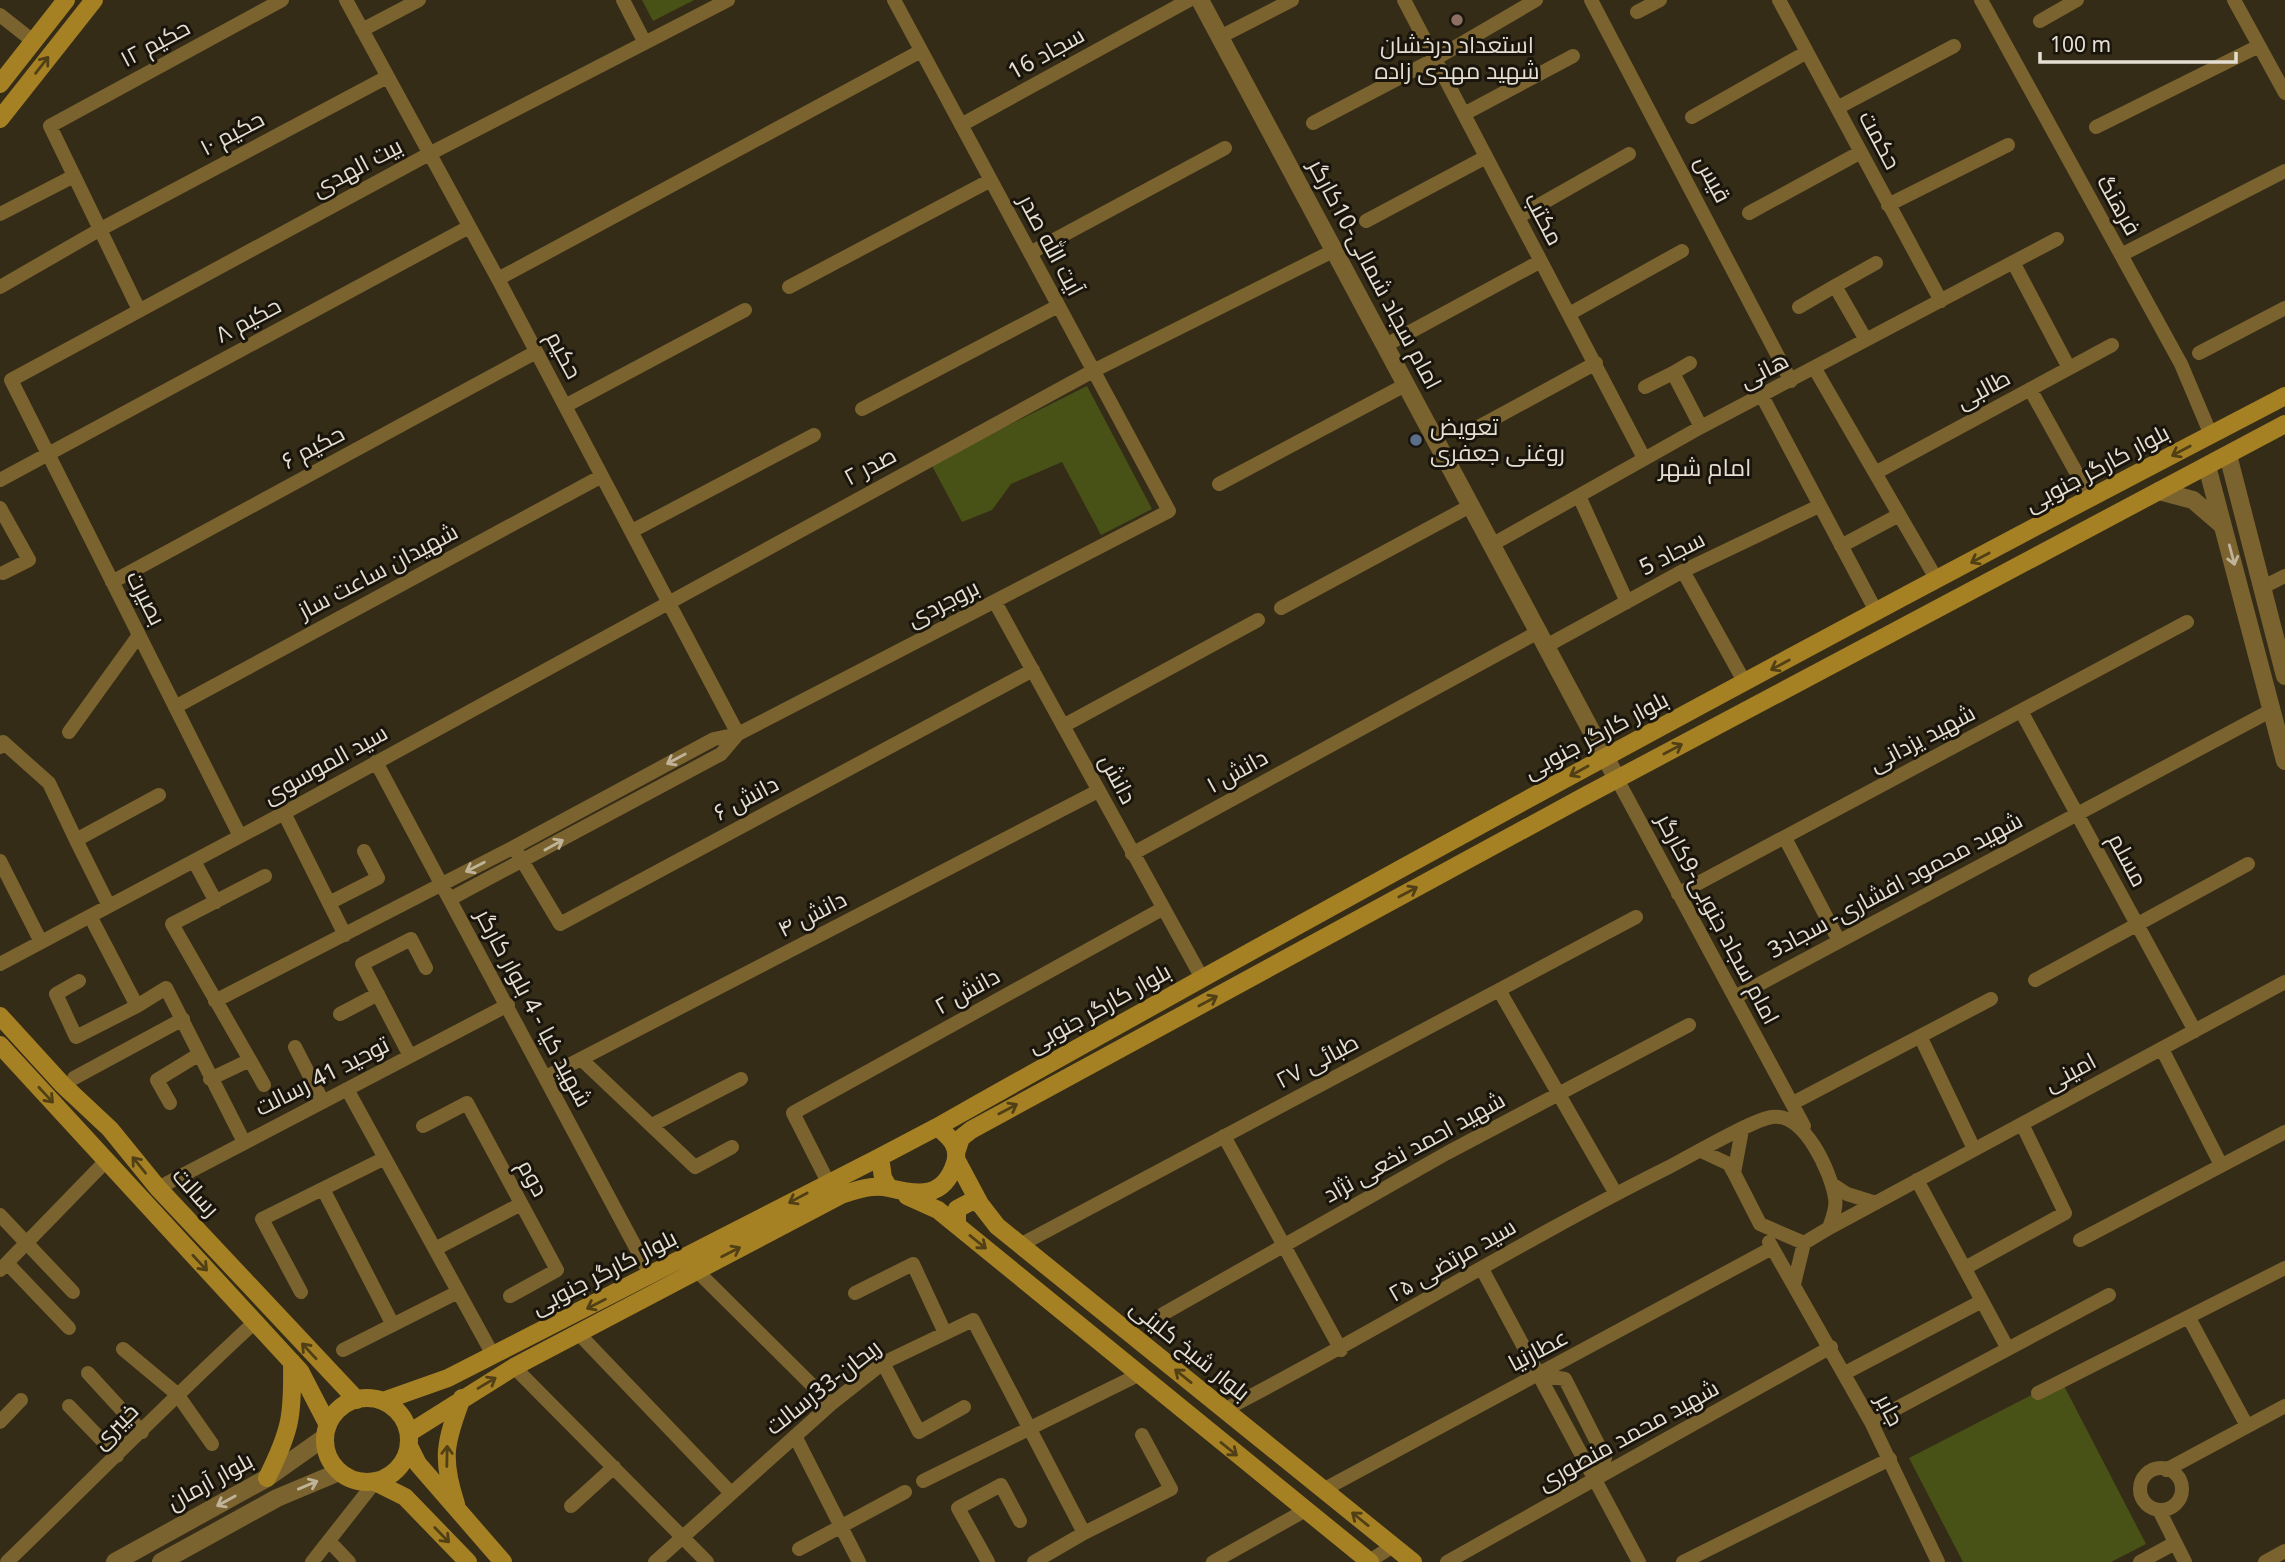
<svg xmlns="http://www.w3.org/2000/svg" width="2285" height="1562" font-family="'Noto Sans',Cairo,sans-serif">
	<rect width="100%" height="100%" fill="#352c18"/>
	<path fill="#485116" d="M642,0H694L653,21Z
		M1087,386L1152,509L1101,535L1062,462L1011,484L992,510L962,522L931,464Z
		M2061,1380L2146,1544L2111,1562H1963L1909,1458Z"/>
	<g fill="none" stroke-linecap="round" stroke-linejoin="round">
		<path stroke="#7a632f" stroke-width="14" d="M346,0L498,279L738,734
			M623,0L645,43
			M1404,0L1644,458
			M1591,0L1791,381
			M1779,0L1941,301
			M1981,0L2181,364L2211,435
			M2234,0L2285,93
			M1637,12L1660,0
			M0,15L33,41
			M2040,21L2077,0
			M362,30L419,0
			M1220,37L1292,0
			M1837,108L1954,46
			M1464,114L1573,56
			M1692,117L1807,52
			M1313,123L1435,59L1536,0
			M961,125L1189,0
			M2096,127L2259,46
			M1888,205L2008,145
			M1749,213L1861,152
			M0,214L74,176
			M1518,217L1629,154
			M1366,221L1486,157
			M1030,253L1225,148
			M2121,255L2285,171
			M2013,262L2069,368
			M498,279L921,51
			M1835,286L1876,263
			M0,287L99,230L387,77
			M789,287L991,180
			M1799,307L1835,286L1866,340
			M139,310L50,126L282,0
			M1569,314L1682,251
			M1386,345L1541,261
			M2199,353L2285,308
			M1690,363L1673,373L1701,427
			M1815,369L1937,580
			M1645,387L1673,373
			M2030,389L2091,499
			M1762,396L1877,613
			M565,406L745,310
			M862,409L1058,306
			M1473,430L1596,363
			M1875,473L2112,345
			M0,480L469,227
			M1219,484L1407,384
			M1579,496L1627,602
			M0,508L29,560L3,573
			M632,531L814,435
			M1493,544L1701,427L2057,239
			M1841,546L1899,515
			M1683,571L1745,683
			M112,582L536,352
			M2263,587L2285,576
			M995,602L1202,978
			M1281,608L1472,505
			M1548,645L1683,571L1819,506
			M175,707L602,476
			M2021,711L2195,1031
			M1063,726L1258,620
			M69,732L139,635
			M0,747L3,742L49,783L76,840
			M376,762L651,1276
			M1617,779L1804,1126
			M284,813L345,935
			M240,836L11,380L429,154L728,0
			M1785,838L1839,941
			M514,847L560,924L1033,670
			M1132,854L1540,631
			M0,861L41,942
			M194,861L216,902
			M1678,894L2187,622
			M450,899L721,754L738,734
			M329,903L378,878L364,851
			M109,906L76,840L159,795
			M90,916L137,1006L166,988L244,1142
			M0,964L284,813L1093,371L1335,250
			M2035,980L2248,864
			M79,981L56,994L76,1037L137,1006
			M1499,990L1616,1194
			M1735,997L2272,710
			M215,1001L514,847L714,739L738,734L1169,511L894,0
			M340,1014L378,994
			M1921,1038L1974,1149
			M295,1047L323,1102
			M2162,1049L2221,1165
			M410,1056L362,964L411,939L426,968
			M581,1059L695,1167L732,1147
			M250,1060L264,1085
			M546,1077L1098,791
			M74,1078L183,1019
			M210,1079L250,1060L172,924L265,876
			M347,1089L493,1355
			M170,1103L157,1080L198,1055
			M1793,1103L1991,999
			M652,1125L741,1079
			M423,1126L467,1103L557,1270L510,1296
			M1224,1136L1341,1350
			M1701,1151L1729,1164L1734,1173
			M1917,1180L2008,1349
			M828,1182L793,1113L1162,909
			M1832,1184L1847,1194L1876,1203
			M158,1188L508,1005
			M323,1189L393,1325
			M0,1215L73,1292
			M1829,1228L2285,982
			M2080,1240L2285,1132
			M1769,1242L1871,1422L1938,1562
			M1020,1245L1636,917
			M435,1249L521,1204
			M7,1263L69,1328
			M1965,1268L2065,1213L2022,1124
			M1482,1269L1639,1562
			M0,1270L106,1161
			M696,1270L831,1404
			M1794,1284L1804,1243
			M301,1292L262,1219L385,1158
			M855,1293L913,1264L945,1333
			M1163,1314L1447,1153L1689,1025
			M2189,1318L2247,1426
			M578,1333L731,1493
			M123,1349L177,1394L212,1444
			M343,1350L458,1292
			M883,1363L919,1432L964,1407
			M514,1367L707,1562
			M88,1373L142,1432
			M1845,1373L1982,1301
			M1538,1375L1565,1379L1605,1458L1595,1481
			M2038,1393L2285,1268
			M69,1406L117,1456
			M1224,1410C1374,1333 1517,1243 1667,1168C1689,1157 1751,1120 1772,1117C1804,1112 1831,1172 1835,1198C1837,1208 1832,1219 1829,1228L1804,1243L1760,1224L1734,1173L1742,1130
			M0,1422L21,1400
			M1871,1422L2109,1295
			M795,1436L859,1562
			M2140 1489a21 21 0 1 1 42 0a21 21 0 1 1-42 0Z
			M2166,1470L2285,1406
			M923,1481L1138,1375
			M1323,1490L1772,1248
			M571,1506L614,1467
			M2159,1510L2185,1562
			M330,1542L349,1562
			M799,1549L905,1492
			M7,1562C90,1482 170,1400 255,1322
			M312,1562L375,1482
			M655,1562L831,1404L883,1363L973,1320L1084,1533L1171,1489L1142,1435
			M988,1562L958,1508L1001,1485L1020,1521
			M1034,1562L1084,1533
			M1213,1562L1304,1511
			M1368,1562L1393,1546
			M1447,1562L1831,1347
			M1683,1562L1890,1459
			M2140,1562L2175,1543
			M2265,1562L2285,1551"/>
		<path stroke="#7a632f" stroke-width="18" d="M1200,0L1617,779
			M2228,455L2285,676
			M2207,466L2285,761
			M2159,491L2193,500L2222,525
			M115,1562L267,1478L325,1437
			M161,1562L277,1498L339,1472"/>
		<path stroke="#a68124" stroke-width="18" d="M0,84L66,0
			M0,119L94,0
			M0,1016L63,1085L110,1129L158,1188L357,1400
			M0,1045L300,1371L328,1425
			M937,1127C1382,876 1831,632 2285,396
			M957,1150L961,1138L971,1130L1585,796L2285,424
			M956,1159L980,1204L997,1226L1413,1562
			M907,1196L938,1210L1370,1562
			M957,1225V1209L972,1201L980,1204
			M325 1440a42 42 0 1 1 84 0a42 42 0 1 1-84 0Z
			M383,1401L448,1378L880,1157
			M409,1433L514,1367L841,1195C856,1190 873,1184 889,1188C918,1195 944,1199 955,1163C960,1146 949,1136 937,1127L880,1157L883,1178L889,1188
			M409,1446L418,1464L503,1562
			M267,1478C291,1430 293,1415 292,1362
			M375,1482L405,1497L468,1562
			M456,1504C441,1459 445,1442 462,1398"/>
	</g>
	<defs><path id="oneway-shaft" d="M-6 0H5M1.5-3L5.5 0L1.5 3" fill="none" stroke-width="1.6" stroke-linecap="round" stroke-linejoin="round" transform="scale(1.75)"/></defs>
	<g stroke="#514016">
		<use href="#oneway-shaft" transform="translate(42 65) rotate(-52)"/>
		<use href="#oneway-shaft" transform="translate(2181 451) rotate(152)"/>
		<use href="#oneway-shaft" transform="translate(1980 558) rotate(152)"/>
		<use href="#oneway-shaft" transform="translate(1780 665) rotate(152)"/>
		<use href="#oneway-shaft" transform="translate(1673 749) rotate(-28)"/>
		<use href="#oneway-shaft" transform="translate(1579 771) rotate(151)"/>
		<use href="#oneway-shaft" transform="translate(1408 892) rotate(-28)"/>
		<use href="#oneway-shaft" transform="translate(1208 1001) rotate(-28)"/>
		<use href="#oneway-shaft" transform="translate(46 1095) rotate(47)"/>
		<use href="#oneway-shaft" transform="translate(1008 1109) rotate(-28)"/>
		<use href="#oneway-shaft" transform="translate(139 1165) rotate(-129)"/>
		<use href="#oneway-shaft" transform="translate(798 1198) rotate(152)"/>
		<use href="#oneway-shaft" transform="translate(978 1242) rotate(39)"/>
		<use href="#oneway-shaft" transform="translate(731 1252) rotate(-27)"/>
		<use href="#oneway-shaft" transform="translate(200 1263) rotate(47)"/>
		<use href="#oneway-shaft" transform="translate(596 1304) rotate(153)"/>
		<use href="#oneway-shaft" transform="translate(309 1351) rotate(-133)"/>
		<use href="#oneway-shaft" transform="translate(1183 1376) rotate(-141)"/>
		<use href="#oneway-shaft" transform="translate(487 1383) rotate(-31)"/>
		<use href="#oneway-shaft" transform="translate(1229 1449) rotate(39)"/>
		<use href="#oneway-shaft" transform="translate(447 1456) rotate(-89)"/>
		<use href="#oneway-shaft" transform="translate(1360 1519) rotate(-141)"/>
		<use href="#oneway-shaft" transform="translate(442 1535) rotate(46)"/>
	</g>
	<g stroke="#bfb499">
		<use href="#oneway-shaft" transform="translate(2232 555) rotate(75)"/>
		<use href="#oneway-shaft" transform="translate(676 759) rotate(152)"/>
		<use href="#oneway-shaft" transform="translate(554 845) rotate(-29)"/>
		<use href="#oneway-shaft" transform="translate(475 867) rotate(153)"/>
		<use href="#oneway-shaft" transform="translate(308 1485) rotate(-23)"/>
		<use href="#oneway-shaft" transform="translate(226 1501) rotate(151)"/>
	</g>
	<circle fill="#8d6e63" stroke="#19150c" stroke-width="2.5" cx="1457" cy="20" r="7"/>
	<circle fill="#5c6f8a" stroke="#19150c" stroke-width="2.5" cx="1416" cy="440" r="7"/>
	<g text-anchor="middle" stroke-width="6" stroke-linejoin="round" paint-order="stroke">
		<g font-size="23" fill="#e4dfd2" stroke="#19150c">
			<text transform="translate(155 43) rotate(-28)" y="8">حکیم ۱۲</text>
			<text transform="translate(1046 53) rotate(-29)" y="8">سجاد 16</text>
			<text transform="translate(232 133) rotate(-28)" y="8">حکیم ۱۰</text>
			<text transform="translate(1880 140) rotate(62)" y="8">حکمت</text>
			<text transform="translate(357 167) rotate(-28)" y="8">بیت الهدی</text>
			<text transform="translate(1713 179) rotate(62)" y="8">قیس</text>
			<text transform="translate(2119 205) rotate(61)" y="8">فرهنگ</text>
			<text transform="translate(1544 219) rotate(62)" y="8">مکتب</text>
			<text transform="translate(1051 245) rotate(62)" y="8">آیت الله صدر</text>
			<text transform="translate(1375 274) rotate(62)" y="8">امام سجاد شمالی-10کارگر</text>
			<text transform="translate(248 320) rotate(-28)" y="8">حکیم ۸</text>
			<text transform="translate(564 355) rotate(62)" y="8">حکیم</text>
			<text transform="translate(1764 370) rotate(-27)" y="8">هانی</text>
			<text transform="translate(1983 389) rotate(-28)" y="8">طالبی</text>
			<text transform="translate(313 447) rotate(-28)" y="8">حکیم ۶</text>
			<text transform="translate(870 466) rotate(-28)" y="8">صدر ۲</text>
			<text transform="translate(2097 468) rotate(-28)" y="8">بلوار کارگر جنوبی</text>
			<text transform="translate(1672 553) rotate(-27)" y="8">سجاد 5</text>
			<text transform="translate(378 571) rotate(-28)" y="8">شهیدان ساعت ساز</text>
			<text transform="translate(146 598) rotate(63)" y="8">بصیرت</text>
			<text transform="translate(943 603) rotate(-27)" y="8">بروجردی</text>
			<text transform="translate(1596 735) rotate(-28)" y="8">بلوار کارگر جنوبی</text>
			<text transform="translate(1922 738) rotate(-28)" y="8">شهید یزدانی</text>
			<text transform="translate(325 764) rotate(-29)" y="8">سید الموسوی</text>
			<text transform="translate(1237 771) rotate(-29)" y="8">دانش ۱</text>
			<text transform="translate(1118 779) rotate(62)" y="8">دانش</text>
			<text transform="translate(746 798) rotate(-28)" y="8">دانش ۶</text>
			<text transform="translate(2128 860) rotate(62)" y="8">مسلم</text>
			<text transform="translate(1895 885) rotate(-28)" y="8">شهید محمود افشاری- سجاد3</text>
			<text transform="translate(812 914) rotate(-27)" y="8">دانش ۴</text>
			<text transform="translate(1718 919) rotate(62)" y="8">امام سجاد جنوبی-9کارگر</text>
			<text transform="translate(967 991) rotate(-29)" y="8">دانش ۲</text>
			<text transform="translate(534 1008) rotate(62)" y="8">شهید کیا - 4 بلوار کارگر</text>
			<text transform="translate(1099 1008) rotate(-29)" y="8">بلوار کارگر جنوبی</text>
			<text transform="translate(1317 1061) rotate(-28)" y="8">طبائی ۲۷</text>
			<text transform="translate(2070 1072) rotate(-28)" y="8">امینی</text>
			<text transform="translate(322 1076) rotate(-27)" y="8">توحید 41 رسالت</text>
			<text transform="translate(1414 1147) rotate(-29)" y="8">شهید احمد نخعی نژاد</text>
			<text transform="translate(533 1178) rotate(61)" y="8">دوم</text>
			<text transform="translate(196 1192) rotate(48)" y="8">رسالت</text>
			<text transform="translate(1452 1260) rotate(-30)" y="8">۲۵ سید مرتضی</text>
			<text transform="translate(604 1272) rotate(-27)" y="8">بلوار کارگر جنوبی</text>
			<text transform="translate(1190 1350) rotate(39)" y="8">بلوار شیخ کلینی</text>
			<text transform="translate(1538 1350) rotate(-28)" y="8">عطارنیا</text>
			<text transform="translate(823 1387) rotate(-38)" y="8">ریحان-33رسالت</text>
			<text transform="translate(1890 1410) rotate(62)" y="8">جابر</text>
			<text transform="translate(115 1426) rotate(-45)" y="8">خیبری</text>
			<text transform="translate(1628 1435) rotate(-29)" y="8">شهید محمد منصوری</text>
			<text transform="translate(210 1481) rotate(-29)" y="8">بلوار آرمان</text>
		</g>
		<g font-size="23" fill="#e4dfd2" stroke="#19150c">
			<text x="1457" y="53">استعداد درخشان<tspan x="1457" dy="26">شهید مهدی زاده</tspan></text>
			<text x="1430" y="435" text-anchor="start">تعویض<tspan x="1430" dy="26">روغنی جعفری</tspan></text>
		</g>
		<g font-size="24" fill="#e4dfd2" stroke="#19150c">
			<text x="1705" y="476">امام شهر</text>
		</g>
	</g>
	<path d="M2040 52v10h196v-10" fill="none" stroke="#e4dfd2" stroke-width="3.5"/>
	<text x="2050" y="52" font-size="21" fill="#e4dfd2" stroke="#19150c" stroke-width="5" paint-order="stroke">100 m</text>
</svg>
